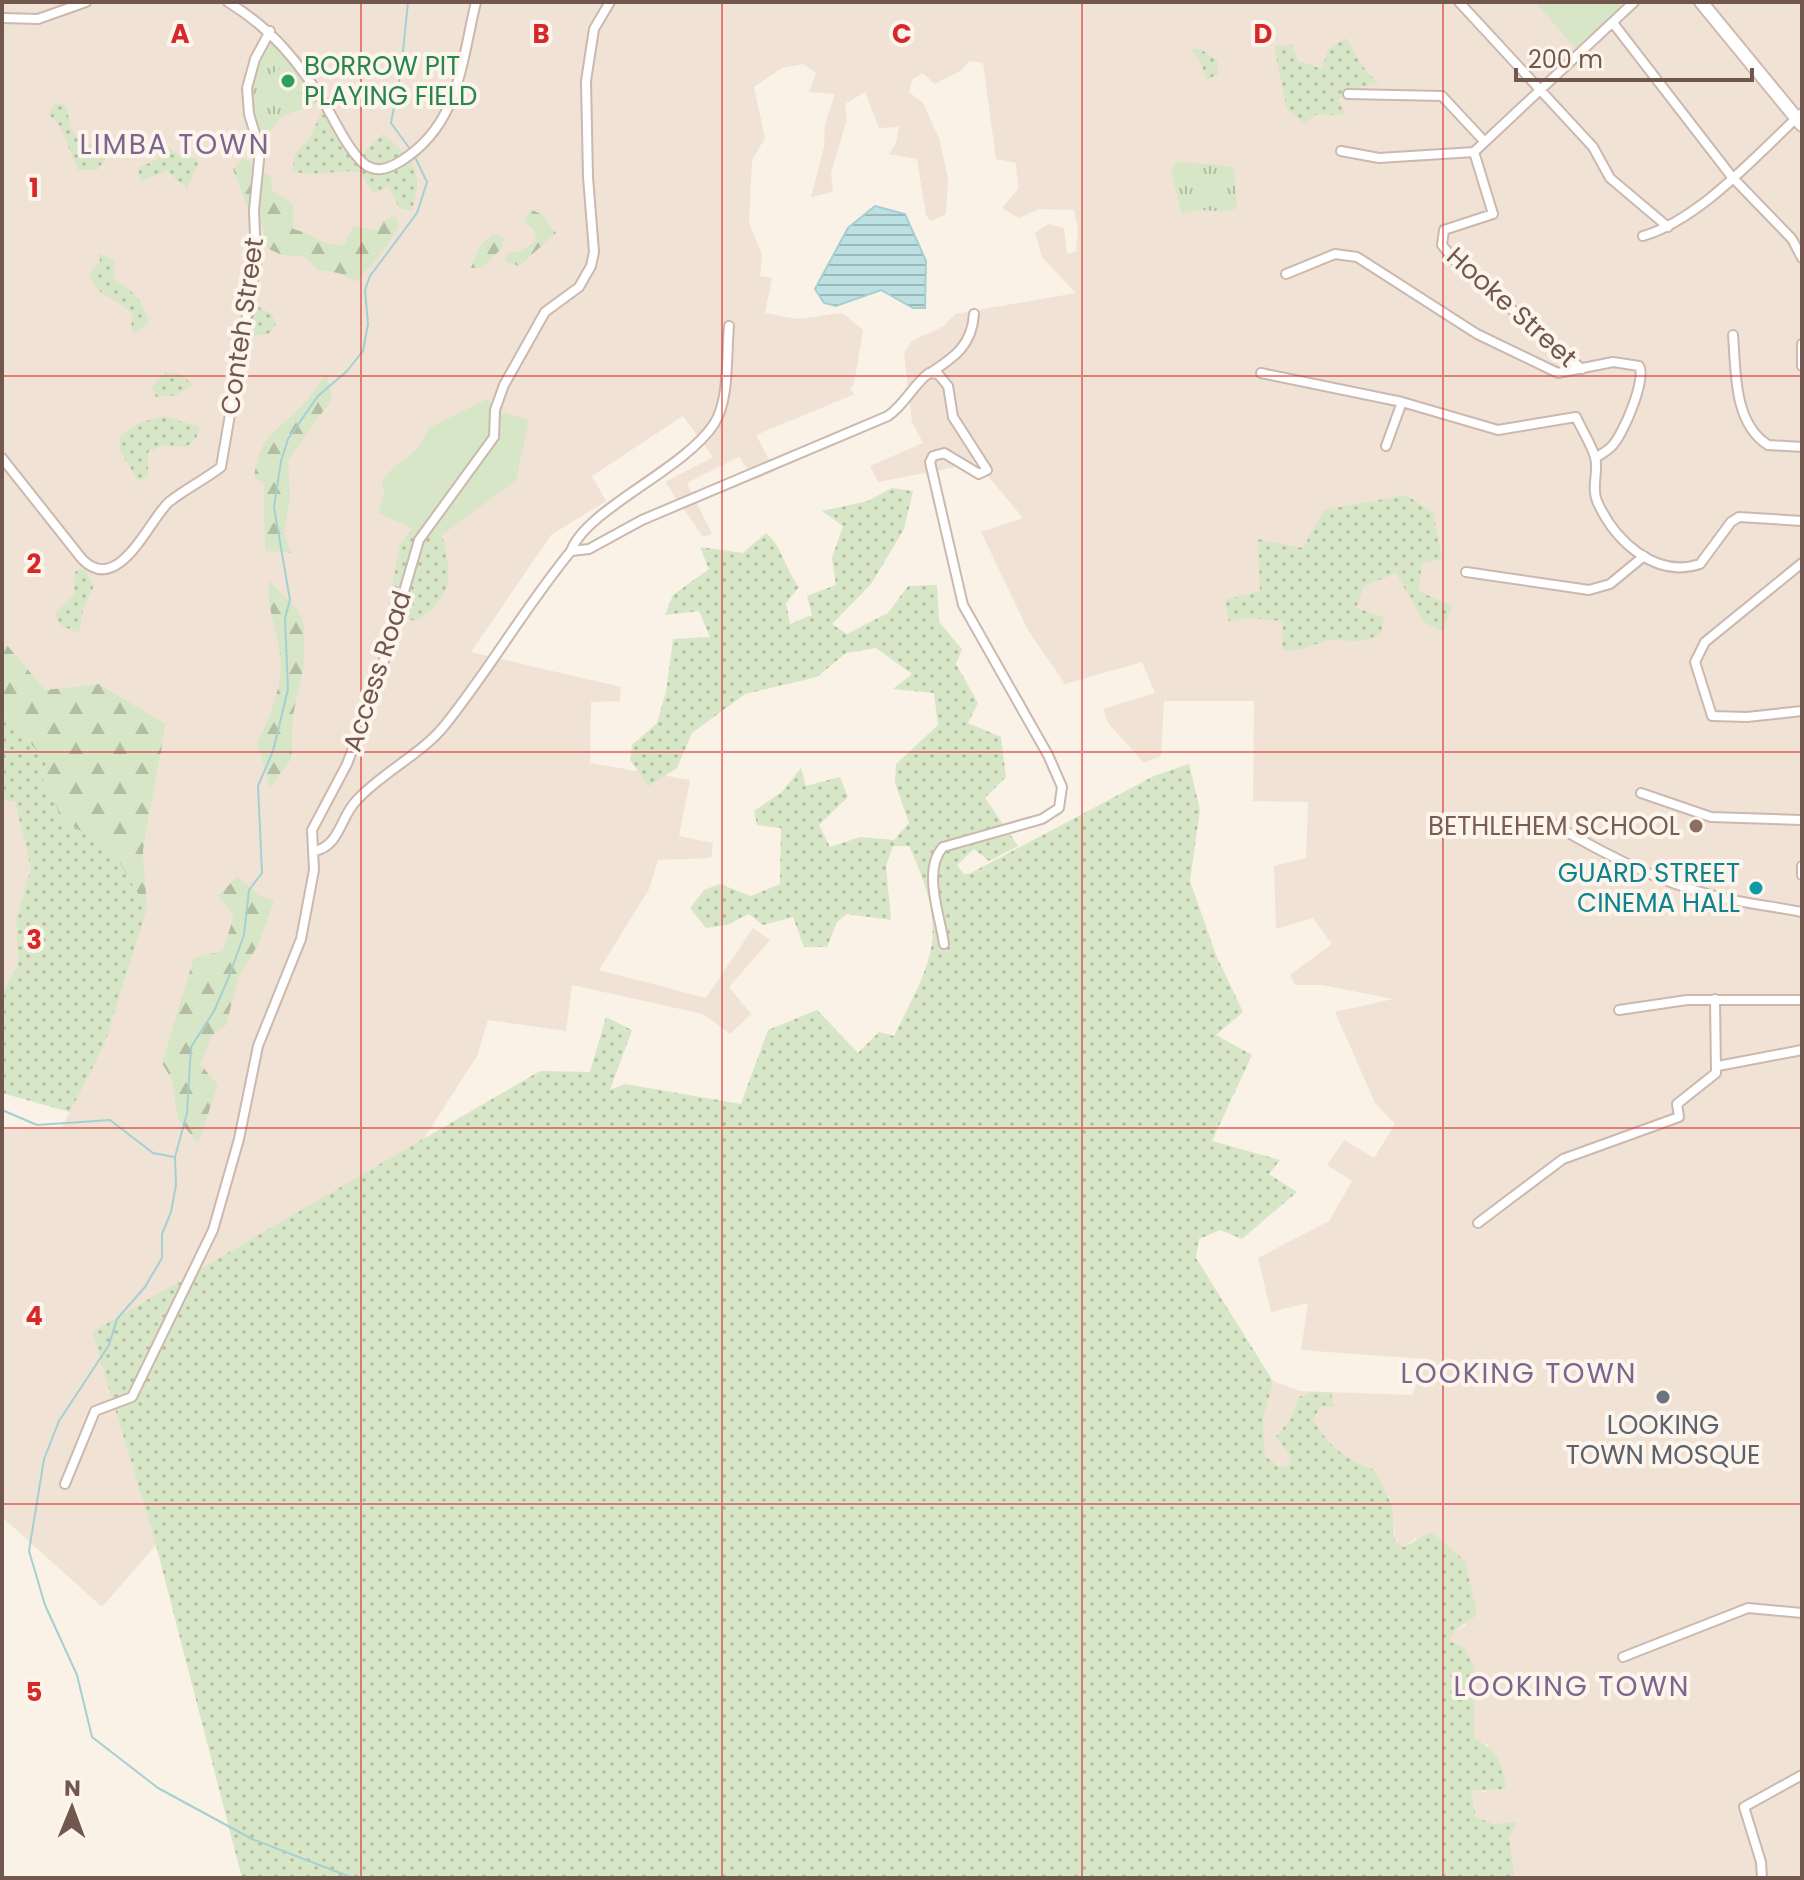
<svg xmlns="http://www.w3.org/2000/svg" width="1804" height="1880" font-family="Poppins,sans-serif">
	<defs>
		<pattern id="grass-dots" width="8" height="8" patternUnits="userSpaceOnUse" patternTransform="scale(2)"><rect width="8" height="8" fill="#d6e6c6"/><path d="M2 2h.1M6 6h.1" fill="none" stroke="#b2bda3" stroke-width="1.8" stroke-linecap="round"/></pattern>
		<pattern id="forest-firs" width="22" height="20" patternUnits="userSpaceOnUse" patternTransform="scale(2)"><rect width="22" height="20" fill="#d6e6c6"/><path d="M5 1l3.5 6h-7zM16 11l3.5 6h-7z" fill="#b2bda3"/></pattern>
		<pattern id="park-tufts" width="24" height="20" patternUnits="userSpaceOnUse" patternTransform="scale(2)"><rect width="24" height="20" fill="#d6e6c6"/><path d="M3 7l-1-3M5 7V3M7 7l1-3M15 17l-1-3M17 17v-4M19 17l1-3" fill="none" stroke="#b2bda3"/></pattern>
		<pattern id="water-rules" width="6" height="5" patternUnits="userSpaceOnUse" patternTransform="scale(2)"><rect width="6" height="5" fill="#bde0e2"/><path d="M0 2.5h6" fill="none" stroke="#9eb8b9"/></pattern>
	</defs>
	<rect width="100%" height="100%" fill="#faf1e7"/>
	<path fill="#f1e2d6" d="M2,2H1802V1878H1515L1509,1837L1476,1817L1471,1790L1486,1792L1489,1746L1474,1738V1668L1448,1641L1455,1630L1466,1625L1416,1538L1404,1547L1395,1542V1528L1376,1470L1347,1460L1323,1437L1313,1419L1320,1407L1299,1397L1289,1421L1276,1435L1291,1457L1289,1467H1280L1265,1456L1263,1421L1273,1381L1299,1391L1412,1395L1425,1359L1301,1350L1308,1303L1271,1312L1258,1258L1329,1221L1352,1181L1327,1165L1344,1140L1374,1158L1395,1124L1375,1103L1335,1012L1393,999L1322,985H1295L1290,975L1332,944L1313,918L1276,929L1274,866L1306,858L1308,802L1253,801L1254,701H1164L1161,756L1144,763L1108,723L1103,709L1155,693L1142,662L1065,684L1028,630L981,532L1023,518L977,463L878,482L870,466L923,443L912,422L904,353L912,341L944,326L955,314L1076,293L1042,257L1035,233L1048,224L1064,228L1067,254L1076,251L1078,230L1074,210L1039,209L1019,218L1002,208L1018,189L1016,163L996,159L983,63L969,61L962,70L935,84L922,73L912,80L909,92L923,103L939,138L948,179L946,214L931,221L926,215L917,159L889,154L896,143L899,127L879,128L865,92L845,104L847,119L831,173L833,192L811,197L824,147L825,124L835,94L809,92L816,73L803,64L782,68L754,87L765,138L752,160L749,223L762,254L760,276L772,278L765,313L798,319L842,313L863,330L854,384L850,390L855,394L756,435L775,471L755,480L739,457L687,483L712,534L703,537L665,482L713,457L683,416L592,476L606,501L551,535L471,652L621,687L620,701L591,702L590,763L690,780L679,836L713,843L711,858L658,860L649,889L599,970L706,998L753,928L770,940L729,987L751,1014L730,1034L703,1014L572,985L566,1031L488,1020L477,1056L423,1140L92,1332L156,1545L102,1607L2,1517V1129L62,1127L105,1043L147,909L143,850L166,724L99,684L45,690L7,645L2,649Z
		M2,800L15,802L31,869L16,919L18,964L2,993Z"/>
	<path fill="url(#grass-dots)" d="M1346,38L1367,73L1379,83L1359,88L1338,100L1346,115H1315L1304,124L1287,109L1274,46L1292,45L1298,61L1322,69L1328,50Z
		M1190,49H1200L1217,60L1218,74L1206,80L1201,62Z
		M55,104L66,105L71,129L83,145L106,141L107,157L97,170H78L60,126L49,114Z
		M325,105L359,157L383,134C412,160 426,171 411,211L399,208L389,187L373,193L360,172C336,169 316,178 292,171L295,154L309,139Z
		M163,144L179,155L196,158L198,165L187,188L167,171L141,181L138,168L158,159Z
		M99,253L115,261L114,279C133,291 142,300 149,321L135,334L131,328L133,315C118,297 96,299 90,273L100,262Z
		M251,296L260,308L272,314L276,326L268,334L246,337Z
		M166,372L181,374L193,385L176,395L156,397L152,387Z
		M163,416L200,427L196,439L186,447L163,445L148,452V475L139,482L120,451V437L137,424Z
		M892,488L913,491L904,529L871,584L832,624L847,634L888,613L908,586L937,585L939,622L962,649L956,664L978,703L968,723L1001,737L1006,777L985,798L1018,846L989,861L974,849L957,865L964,874L971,873L1154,776L1189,764L1200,810L1190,881L1216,955L1243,1012L1216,1035L1252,1055L1212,1141L1280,1160L1269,1174L1297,1192L1242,1239L1220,1230L1199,1239L1196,1258L1273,1381L1263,1421L1265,1456L1280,1467L1289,1466L1291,1457L1276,1436L1289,1421L1299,1397L1312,1392L1331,1393L1334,1407H1320L1313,1420C1329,1447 1346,1460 1375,1470L1392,1506L1395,1542L1404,1547L1431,1532L1465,1561L1477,1615L1455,1630L1449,1641L1465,1648L1474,1668V1738C1497,1750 1503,1763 1506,1789L1471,1791L1476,1817L1493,1824L1517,1822L1509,1837L1515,1878H242L156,1545L92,1332L540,1071L590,1072L606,1017L632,1030L610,1090L625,1084L741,1104L768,1030L817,1010L858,1053L879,1032L894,1036C935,955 949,933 909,846H893L886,866L891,920L847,914L837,922L827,947H804L793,917L763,925L749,914L727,925L706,928L690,908L704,890L720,884L751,896L780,884L781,828L757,825L754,811L782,792L801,768L806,786L840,777L848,797L819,825L830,847L860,837L894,840L909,823L895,783L896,764L938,725L934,693L893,689L912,674L876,648L846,653L817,677L745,694L692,733L677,768L649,786L630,760L632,745L657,723L666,692L673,639L710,637L699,611L665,615L673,595L709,569L700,547L743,553L766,533C782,546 784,567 799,587L786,603L790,624L812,615L807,596L836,585L832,558L843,526L822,511L868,501Z
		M1406,495L1433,513L1442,559L1422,563L1418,591L1452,606L1442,632L1424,622L1396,573L1364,586L1356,608L1384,617L1381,634C1352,649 1348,635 1325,641C1309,646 1301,652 1282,650L1283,621L1246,618L1229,622L1225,600L1260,591L1258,539L1303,548L1324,510Z
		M413,528L436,539L442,535C452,575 454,598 416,621L387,614L400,544Z
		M84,568L94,586L84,606L79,633L60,625L55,613L74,595L75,572Z
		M2,709L46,762L63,820L113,851L147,909L105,1043L70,1112L2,1093V993L18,964L16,919L31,869L15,802L2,800Z"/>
	<path fill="url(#forest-firs)" d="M243,157L271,177L272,190L293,204V229C316,235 317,244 344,245L354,226L378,231L382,221L395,216L399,224C389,247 373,263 356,282L339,273L319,270L303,256L282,255L267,248L262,224L247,206L233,169Z
		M531,209L542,215L556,233L519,266L505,261L507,253L519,252L536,241L534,230L524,222Z
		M493,234L504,238L502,248L482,268H471L479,247Z
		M327,373L332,399L288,460L290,498L284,532L291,553L265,551L264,484L254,477C261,439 267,437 294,414C307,403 317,386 327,373Z
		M269,580L299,611L304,626V665L293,715L291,759L270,788L257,744C270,717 284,684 280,654C277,628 266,607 269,580Z
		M7,645L45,690L99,684L166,724L143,850L147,909L113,851L63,820L41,776L46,762L2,709V649Z
		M237,877L260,896L274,901L258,945L239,976L226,1025L212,1035L200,1064L218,1085L198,1143L178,1119L172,1080L162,1063L194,958L223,951L234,915L218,896Z"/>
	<path fill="url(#park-tufts)" d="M270,31L320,97L314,105L282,116L263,140L257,141C243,93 249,74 270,31Z
		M1178,161C1197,166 1214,161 1234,168L1237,208C1218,216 1207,205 1182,214L1171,171Z"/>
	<path fill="#d6e6c6" d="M1535,2H1619L1625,9L1578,51Z
		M290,62L307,88L287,100L270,75Z
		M487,399L500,412L529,420L516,480L436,539L379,513L384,493L382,481C400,456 415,461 429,428Z"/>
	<path fill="url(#water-rules)" stroke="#a4d0d2" stroke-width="2" d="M875,206L905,214L926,261L925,308H913L881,290L836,306L824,303L815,289L848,228Z"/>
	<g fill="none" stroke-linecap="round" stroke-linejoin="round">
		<path stroke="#a4d0d2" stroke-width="2" d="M408,2L401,71L391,123L410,149
			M2,1110L37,1125L110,1120L153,1153L174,1157
			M353,1878L252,1839L158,1788L92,1737L77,1675L45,1605L29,1551L44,1459L59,1421L109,1345L117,1319L145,1287L162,1258V1234L171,1212L176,1185L175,1157L187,1113L191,1047L214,1011L228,979L244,935L249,890L262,873L258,786L273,751L288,689L285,618L290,600L274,507L281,461L288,439L318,396L347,371L363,351L368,324L365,290L370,276L417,213L427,182L414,155"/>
		<g stroke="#cbb8ae" stroke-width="12">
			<path id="street" d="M228,2C272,29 299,62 326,106C337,125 347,147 362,162C375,174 388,169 401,161C459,125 461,64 476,2
				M1459,2L1593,147L1610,178L1668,227
				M2,18L38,19L86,2
				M1613,23L1732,177L1792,239L1802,258
				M1348,94L1442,96L1484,141
				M1341,151L1379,158L1474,152
				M1474,152L1493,214L1444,230L1442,245L1455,261L1582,369
				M1474,152L1634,2
				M1643,236C1701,219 1757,154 1802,113
				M1286,274L1335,254L1357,257L1477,334L1558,373L1613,362L1639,366C1647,378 1623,436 1611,447C1607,451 1600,455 1595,458
				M1733,335C1736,370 1733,423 1768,445L1802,447
				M1802,344V366
				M930,373C955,357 972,345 974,314
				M1261,373L1402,402L1498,430L1576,417C1582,430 1591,444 1595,457C1599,471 1591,487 1597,501C1614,540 1655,579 1700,564L1731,522L1739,517L1802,521
				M1386,446L1402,402
				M2,458L82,559C119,597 150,518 169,502C185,489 204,480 221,467L256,262L254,210L260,150L249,114L247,88L255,59L270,31
				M571,551C586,509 684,470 714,424C730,399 726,355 729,326
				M1802,563L1705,642L1695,662L1712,716L1747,717L1802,711
				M1466,572L1589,590L1610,584L1644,556
				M1641,793L1711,817L1802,820
				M1548,821C1599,851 1653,880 1711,895C1740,903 1772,906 1802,912
				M315,851C340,845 340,818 356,801C381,773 422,754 445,725C490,669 525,607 571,551L589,549L642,520L888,416C905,404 913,385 929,373L938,374L948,386L953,417L987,470L979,474L944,453L933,456L930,462L963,605L1048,755L1062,787L1059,808L1042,819L943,847C922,870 940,915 944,944
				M1802,866V875
				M1619,1010L1687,1000H1802
				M1718,1066L1802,1050
				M1478,1223L1563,1159L1679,1117L1677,1104L1716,1073L1715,999
				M65,1484L95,1411L132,1397L213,1230L239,1139L258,1046L301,939L314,870L312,830L347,764L375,691L419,540L494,437L495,410L504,385L545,312L579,287L591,266L594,252L588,177L586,81L594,29L610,2
				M1623,1657L1748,1608L1802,1613
				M1762,1878L1761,1862L1744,1807L1802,1775"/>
		</g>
		<g stroke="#cfbaaf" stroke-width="16">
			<path id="secondary" d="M1701,2L1802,125"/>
		</g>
		<use href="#street" stroke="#fff" stroke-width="8"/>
		<use href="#secondary" stroke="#fff" stroke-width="12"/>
	</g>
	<path fill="none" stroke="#d62828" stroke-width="2" stroke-opacity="0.55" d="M361,2V1878M722,2V1878M1082,2V1878M1443,2V1878M2,376H1802M2,752H1802M2,1128H1802M2,1504H1802"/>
	<circle fill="#2e9e5b" stroke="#fdf5ec" stroke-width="3" cx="288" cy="81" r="8"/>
	<circle fill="#8d6e63" stroke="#fdf5ec" stroke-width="3" cx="1696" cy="826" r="8"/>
	<circle fill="#0f9aa8" stroke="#fdf5ec" stroke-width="3" cx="1756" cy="888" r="8"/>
	<circle fill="#6b7280" stroke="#fdf5ec" stroke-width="3" cx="1663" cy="1397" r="8"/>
	<g text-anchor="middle" stroke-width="8" stroke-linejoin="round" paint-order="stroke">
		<g font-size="26" fill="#27864d" stroke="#fdf5ec" text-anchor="start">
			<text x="304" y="75">BORROW PIT<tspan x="304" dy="30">PLAYING FIELD</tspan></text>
		</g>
		<g font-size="26" fill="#71574e" stroke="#fdf5ec">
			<text transform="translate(1512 307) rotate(42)" y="9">Hooke Street</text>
			<text transform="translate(242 326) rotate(-82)" y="9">Conteh Street</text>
			<text transform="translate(377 671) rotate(-72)" y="9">Access Road</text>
		</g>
		<g font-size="26" fill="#785e54" stroke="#fdf5ec" text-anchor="end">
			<text x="1680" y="835">BETHLEHEM SCHOOL</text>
		</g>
		<g font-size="26" fill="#0d838f" stroke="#fdf5ec" text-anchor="end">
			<text x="1740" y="882">GUARD STREET<tspan x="1740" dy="30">CINEMA HALL</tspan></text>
		</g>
		<g font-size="26" fill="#5b616d" stroke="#fdf5ec">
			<text x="1663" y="1434">LOOKING<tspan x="1663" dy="30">TOWN MOSQUE</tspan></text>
		</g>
		<g font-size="28" letter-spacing="2" fill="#7c668d" stroke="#fdf5ec">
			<text x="175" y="154">LIMBA TOWN</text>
			<text x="1519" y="1383">LOOKING TOWN</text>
			<text x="1572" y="1696">LOOKING TOWN</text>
		</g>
	</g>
	<g font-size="26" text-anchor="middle" font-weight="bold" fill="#d62828" stroke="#fdf5ec" stroke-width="8" stroke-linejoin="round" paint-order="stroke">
		<text x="180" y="43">A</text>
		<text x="541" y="43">B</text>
		<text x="902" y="43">C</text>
		<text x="1263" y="43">D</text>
		<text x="34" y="197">1</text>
		<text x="34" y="573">2</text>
		<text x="34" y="949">3</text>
		<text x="34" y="1325">4</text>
		<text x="34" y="1701">5</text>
	</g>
	<rect width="1804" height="1880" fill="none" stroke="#71574e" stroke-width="8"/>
	<g transform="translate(72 1808) rotate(1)" stroke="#fdf5ec" stroke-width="6" paint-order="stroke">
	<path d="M0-6L14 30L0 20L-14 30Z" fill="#71574e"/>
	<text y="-12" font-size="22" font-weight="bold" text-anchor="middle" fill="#71574e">N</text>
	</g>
	<path d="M1516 68v12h236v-12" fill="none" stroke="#71574e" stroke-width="4"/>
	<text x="1528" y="68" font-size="24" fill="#71574e" stroke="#fdf5ec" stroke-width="6" paint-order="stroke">200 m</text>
</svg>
